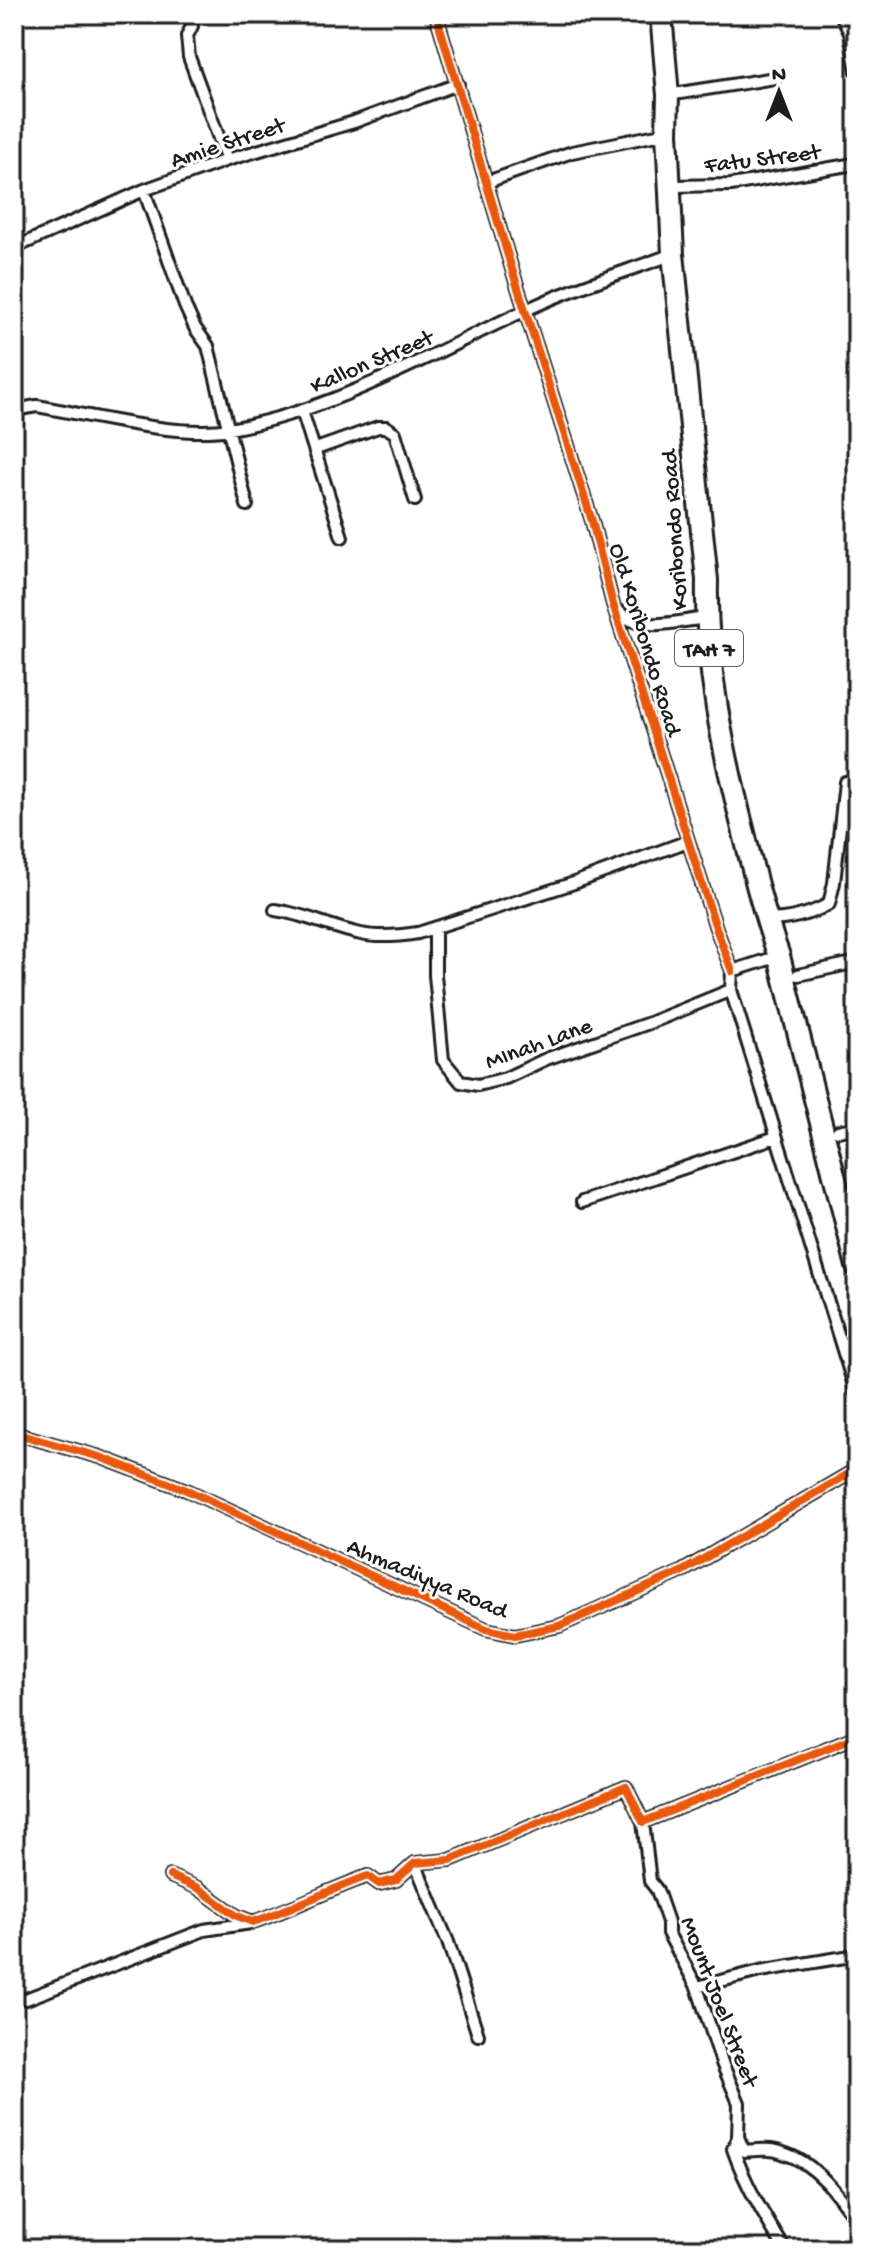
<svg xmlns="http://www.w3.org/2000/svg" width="871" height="2263" font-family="'Gochi Hand',sans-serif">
	<rect width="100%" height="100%" fill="#fff"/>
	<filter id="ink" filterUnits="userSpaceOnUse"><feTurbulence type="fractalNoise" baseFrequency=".0125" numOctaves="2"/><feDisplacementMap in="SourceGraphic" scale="16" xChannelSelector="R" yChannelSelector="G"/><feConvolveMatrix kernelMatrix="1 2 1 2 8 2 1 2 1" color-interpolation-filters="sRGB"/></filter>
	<g filter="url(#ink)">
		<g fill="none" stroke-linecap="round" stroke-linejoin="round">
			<g stroke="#1c1c1c" stroke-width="16">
				<path id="street" d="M436,14L511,266L592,521L612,601L716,928L732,971
					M841,14L850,33L857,72
					M192,26L187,36L189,57L227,160
					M668,95L775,78
					M487,182L572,152L667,133
					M671,186L731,185L854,164L857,161
					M144,190L185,306L195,328L208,346L247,505
					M14,248L144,190L227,160L354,122L458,84
					M14,410L37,406C90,415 177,438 229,429C336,411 439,349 537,305C581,285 628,271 673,254
					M302,411L342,537
					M316,449L378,427H386L395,433L415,500
					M617,610C639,634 677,621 706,618
					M275,910C305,914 331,928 361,934C379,938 399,936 418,933L574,883L688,841
					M766,920C789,920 809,915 829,904L834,883L845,782
					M435,930V975L443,1060L461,1082L478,1085L506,1078L546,1059L652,1022L731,990
					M779,956L732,971L731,990L857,1395
					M798,975L857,962
					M838,1131L857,1127
					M582,1202L776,1137
					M14,1433L100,1457L189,1491L486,1629L515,1635L559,1626L681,1572L857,1469
					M643,1822L650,1881L657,1890L668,1922V1933L697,1987L722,2063L739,2103L738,2137L744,2151C757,2150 770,2148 783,2153C816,2163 839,2195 857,2222
					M415,1863L448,1942L478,2035
					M170,1876L198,1888L237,1916L253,1922C293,1908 329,1890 368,1876L379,1884L396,1880L415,1863L450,1860L626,1787L643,1822L857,1736
					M697,1987L760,1971L857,1955
					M26,1999L204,1930L251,1923
					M738,2137L733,2149C746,2186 764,2216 785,2249"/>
			</g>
			<g stroke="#1c1c1c" stroke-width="26">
				<path id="highway" d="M661,14L668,95L667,133L673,254L707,580C705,666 723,750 744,833C754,874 764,915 779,956L857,1266"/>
			</g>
			<use href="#street" stroke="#fff" stroke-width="10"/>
			<use href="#highway" stroke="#fff" stroke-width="20"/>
			<g stroke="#fff" stroke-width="13">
				<path id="cycleway" d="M436,14L511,266L592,521L612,601L716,928L732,971
					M14,1433L100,1457L189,1491L486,1629L515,1635L559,1626L681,1572L857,1469
					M170,1876L198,1888L237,1916L253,1922C293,1908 329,1890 368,1876L379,1884L396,1880L415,1863L450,1860L626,1787L643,1822L857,1736"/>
			</g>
			<use href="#cycleway" stroke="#e8590c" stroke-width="8"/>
		</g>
	</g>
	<g text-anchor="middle" stroke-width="6" stroke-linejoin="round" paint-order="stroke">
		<rect fill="#fff" stroke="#606060" stroke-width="2" x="675" y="630" width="68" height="36" rx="6"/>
		<g font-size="22" font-weight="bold" fill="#1c1c1c">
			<text x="709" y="656">TAH 7</text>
		</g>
		<g font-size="24" fill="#1c1c1c" stroke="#fff">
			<text transform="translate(227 141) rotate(-18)" y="8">Amie Street</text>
			<text transform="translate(762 157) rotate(-7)" y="8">Fatu Street</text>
			<text transform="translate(371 360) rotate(-23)" y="8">Kallon Street</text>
			<text transform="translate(673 530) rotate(-94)" y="8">Koribondo Road</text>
			<text transform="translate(647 639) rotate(73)" y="8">Old Koribondo Road</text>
			<text transform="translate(538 1042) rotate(-20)" y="8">MInah Lane</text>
			<text transform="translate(428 1577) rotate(23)" y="8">Ahmadiyya Road</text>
			<text transform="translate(721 2001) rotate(69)" y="8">Mount Joel Street</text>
		</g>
	</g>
	<rect width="871" height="2263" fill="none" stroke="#fff" stroke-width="48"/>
	<rect x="24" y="24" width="823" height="2215" fill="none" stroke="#1c1c1c" stroke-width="3" filter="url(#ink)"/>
	<g transform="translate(779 92)" stroke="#ffffff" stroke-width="6" paint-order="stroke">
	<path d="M0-6L14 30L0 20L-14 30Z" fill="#1c1c1c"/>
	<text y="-12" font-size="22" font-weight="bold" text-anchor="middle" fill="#1c1c1c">N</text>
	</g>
</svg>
